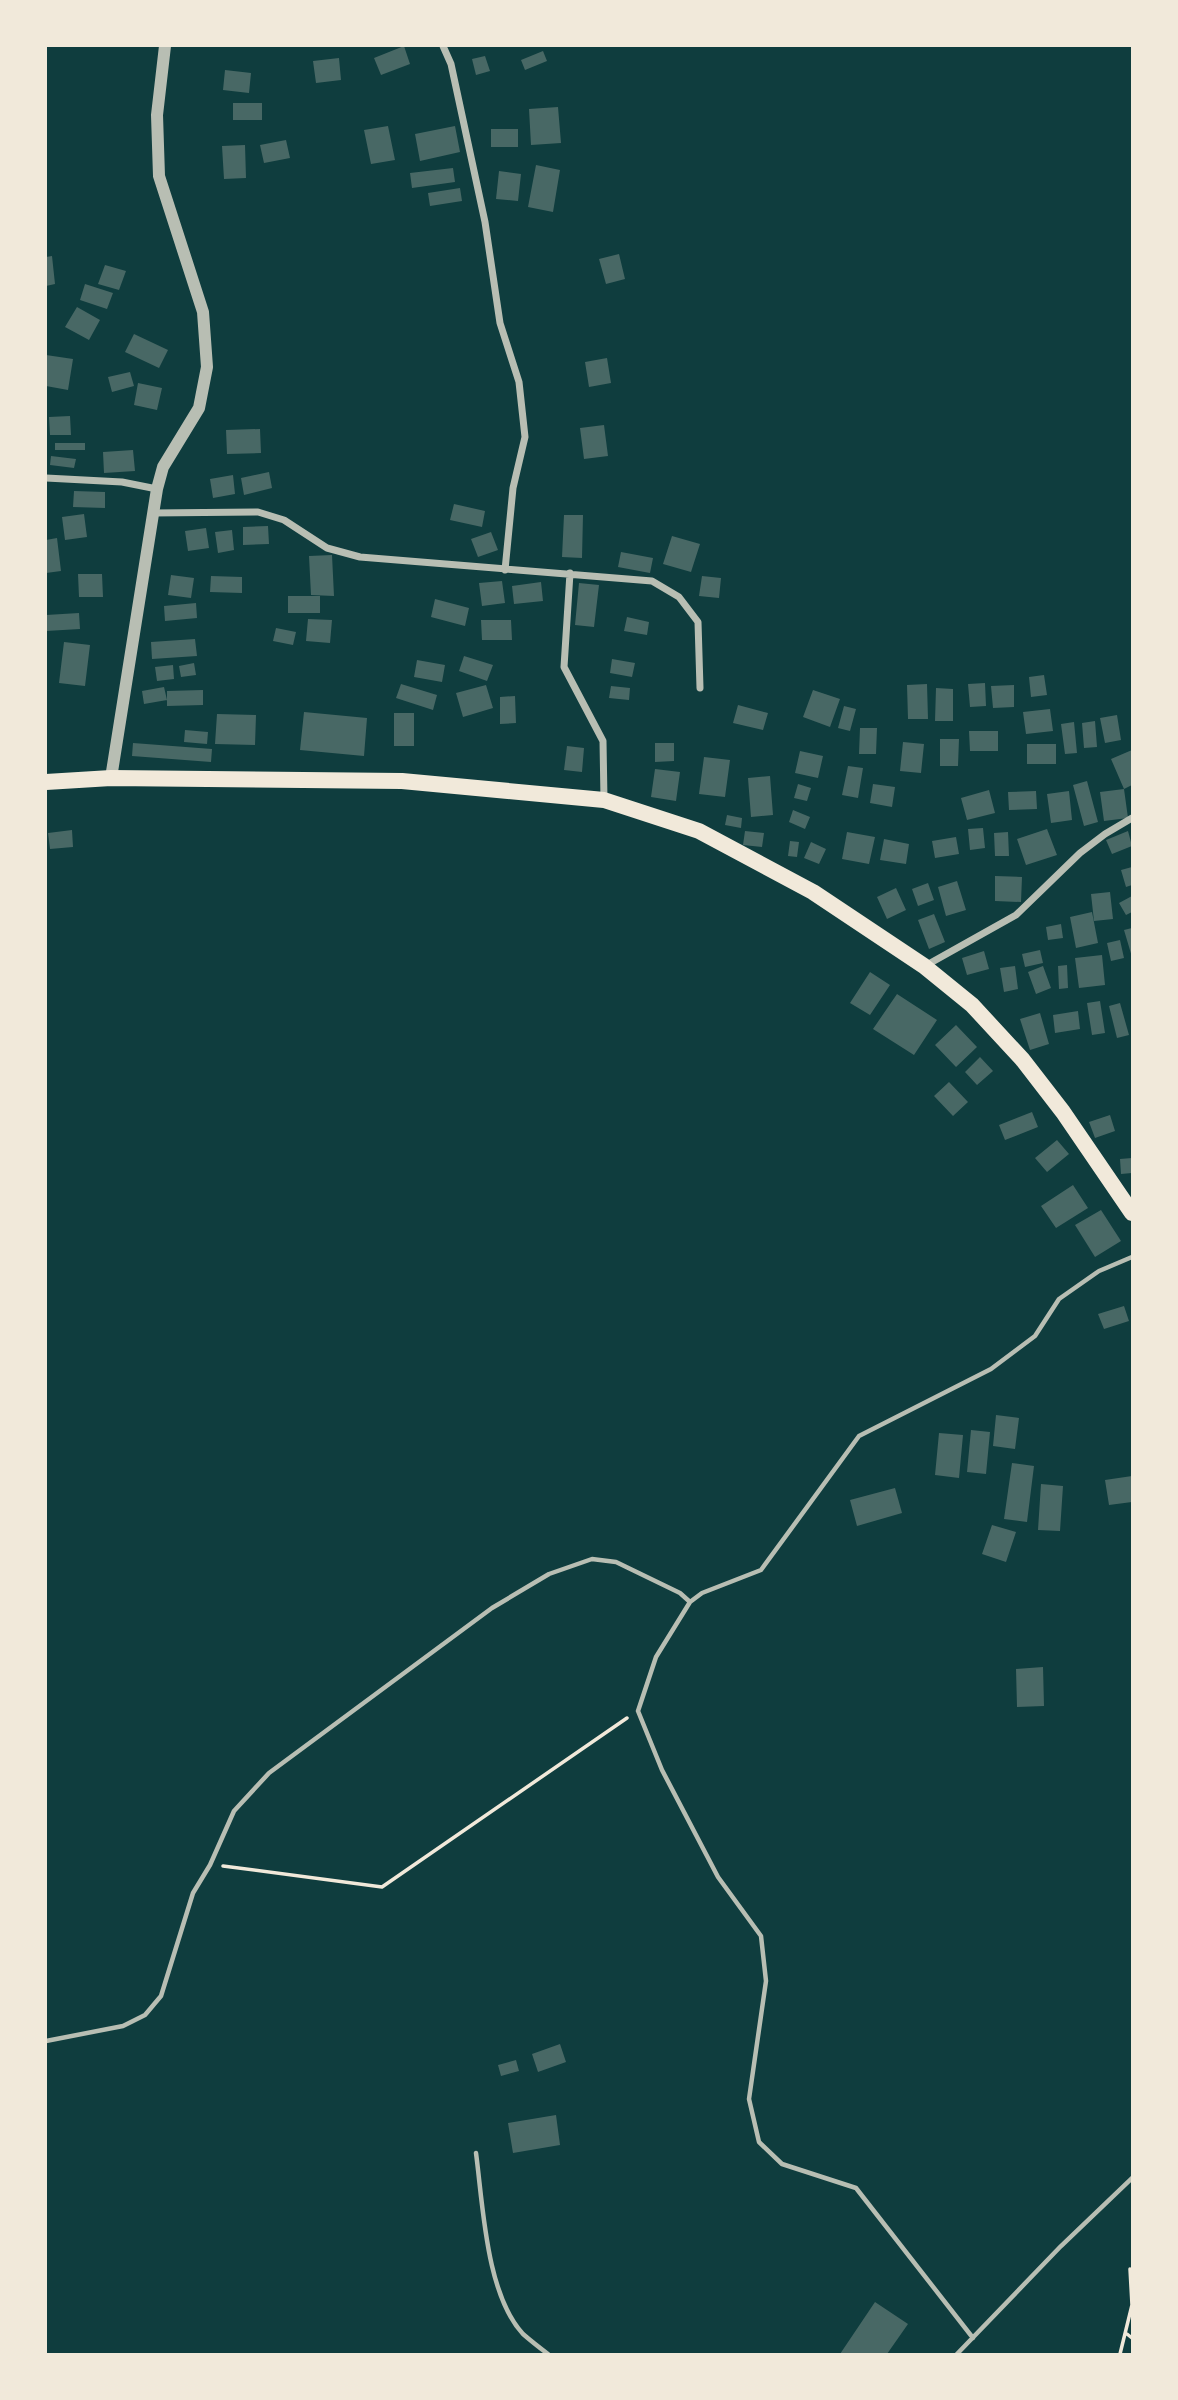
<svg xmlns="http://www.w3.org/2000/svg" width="1178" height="2400" font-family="Barlow,sans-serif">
	<rect width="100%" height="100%" fill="#0f3d3e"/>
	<path fill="#486865" d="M404,46L410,64L381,75L374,58Z
		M543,51L547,61L525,70L521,60Z
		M485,56L490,71L476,75L472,59Z
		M339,58L341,80L316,83L313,61Z
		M225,70L251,73L249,93L223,90Z
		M233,103H262V120H233Z
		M558,107L561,143L531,145L529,109Z
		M388,126L395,160L371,164L364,130Z
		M455,126L460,152L420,161L415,134Z
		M491,129H518V147H491Z
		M286,140L290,158L264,163L260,145Z
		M245,145L246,178L224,179L222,146Z
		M536,165L560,170L553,212L528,207Z
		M453,168L455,182L412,188L410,173Z
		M499,171L521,174L518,201L496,199Z
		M460,188L462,201L430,206L428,193Z
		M619,254L625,279L606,284L599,259Z
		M52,256L55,284L46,286V257Z
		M105,265L126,271L119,290L98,284Z
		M85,284L113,293L107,309L80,300Z
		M77,307L100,320L89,340L65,327Z
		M134,334L168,350L159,368L125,352Z
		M46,355L73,359L68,390L46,386Z
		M607,358L611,383L589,387L585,362Z
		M130,372L134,386L112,392L108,377Z
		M138,383L162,388L157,410L134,405Z
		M70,416L71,435H50L49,417Z
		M604,425L608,456L584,459L580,428Z
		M260,429L261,453L227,454L226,430Z
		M55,443H85V450H55Z
		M133,450L135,471L104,473L103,452Z
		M51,456L76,459L74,468L50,465Z
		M269,472L272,488L244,495L241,478Z
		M233,475L235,494L213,498L210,479Z
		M74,491L105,492V508L73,507Z
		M454,504L485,511L482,527L450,520Z
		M84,514L87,537L65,540L62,517Z
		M564,515H583L582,558L562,557Z
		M268,526L269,544L243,545V527Z
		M206,528L209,548L188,551L185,531Z
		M232,530L234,550L218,553L215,532Z
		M491,532L498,550L478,557L471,539Z
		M672,536L700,544L691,572L663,564Z
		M57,538L61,571L46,573V540Z
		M621,552L653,558L650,573L618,567Z
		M332,555L334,596L311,595L309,556Z
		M78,574H102L103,597H79Z
		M171,575L194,578L191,598L168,595Z
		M211,576L242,577V593L210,592Z
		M702,576L721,578L719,598L699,596Z
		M502,581L505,603L482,606L479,583Z
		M541,582L543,601L514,604L512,586Z
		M579,583L599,585L594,627L575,625Z
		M288,596H320V613H288Z
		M435,599L469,608L465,626L431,617Z
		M196,603L197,618L165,621L164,606Z
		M79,613L80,629L46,631V615Z
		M627,617L649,622L647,635L624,631Z
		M308,619L332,620L330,643L306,641Z
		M481,620H511L512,640H482Z
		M276,628L296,632L293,645L273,641Z
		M195,639L197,656L152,659L151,642Z
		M64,642L90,645L85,686L59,683Z
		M464,656L493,665L487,681L459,671Z
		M612,659L635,663L632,677L610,673Z
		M417,660L445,665L442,682L414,677Z
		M194,663L196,675L181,677L179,666Z
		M173,665L174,679L157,681L155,667Z
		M1044,675L1047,695L1031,697L1029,677Z
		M985,683L986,706L970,707L968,684Z
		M401,684L437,695L433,710L396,698Z
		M927,684L928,719H908L907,685Z
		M486,685L493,708L463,717L456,693Z
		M1014,685V707L993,708L991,686Z
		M611,686L630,688L629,700L609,698Z
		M164,687L167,700L144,704L142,691Z
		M936,688L953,689V721H935Z
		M203,690V705L167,706V691Z
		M813,690L840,699L830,727L803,717Z
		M515,696L516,723L500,724V697Z
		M738,705L768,713L763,730L733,723Z
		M844,706L856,709L850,731L838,728Z
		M1050,709L1053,731L1026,734L1023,712Z
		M304,712L367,718L364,756L300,750Z
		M394,713H414V746H394Z
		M217,714L256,715L255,745L215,744Z
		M1117,715L1121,740L1105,743L1100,718Z
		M1095,721L1097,747L1084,748L1082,723Z
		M1074,722L1077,753L1065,754L1061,724Z
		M860,728H877L876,754H859Z
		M185,730L208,732L207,744L184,742Z
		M969,731H998V751H970Z
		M940,739H959L958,766H940Z
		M903,742L924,744L921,773L900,771Z
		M133,743L212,749L211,762L132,756Z
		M655,743H674V761L655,762Z
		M1027,744H1056V764H1027Z
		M567,746L584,748L582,772L564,770Z
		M1132,750V785L1124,789L1111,759Z
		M800,751L823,756L818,778L795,773Z
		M704,757L730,760L725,797L699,794Z
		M848,766L863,768L858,798L842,795Z
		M655,769L680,772L676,801L651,797Z
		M770,776L773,815L751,817L748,778Z
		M1087,781L1098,822L1084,826L1073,785Z
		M798,784L811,788L807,801L794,798Z
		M873,784L895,787L892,807L870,803Z
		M1124,789L1128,818L1104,821L1100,792Z
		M989,790L995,813L967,820L961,798Z
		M1036,791L1037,809L1009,810L1008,792Z
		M1069,791L1072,820L1051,823L1047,794Z
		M793,810L810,817L805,829L789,822Z
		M727,815L742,818L741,828L725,825Z
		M983,828L985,848L970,850L968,829Z
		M1047,829L1057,855L1026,865L1017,839Z
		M72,830L73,847L50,849L48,833Z
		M745,831L764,833L762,847L743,845Z
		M1128,831L1132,846L1112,854L1106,840Z
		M847,832L875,837L869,864L842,859Z
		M1008,832L1009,856H995L994,833Z
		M956,837L959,854L935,858L932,841Z
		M884,839L909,844L906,864L880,860Z
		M790,841L799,842L797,857L788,856Z
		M811,842L826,849L819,864L804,858Z
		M1132,867V885L1126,887L1121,870Z
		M995,876L1022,877L1021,902L995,901Z
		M957,881L966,910L946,916L938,887Z
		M928,883L934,900L918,906L912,889Z
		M896,888L906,910L887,919L877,897Z
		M1110,892L1113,919L1094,921L1091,894Z
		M1132,896V912L1126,915L1119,903Z
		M1092,912L1098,943L1076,948L1070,917Z
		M934,914L945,942L929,949L918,920Z
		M1061,924L1063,938L1048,940L1046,927Z
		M1132,928V957L1124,930Z
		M1120,940L1124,958L1111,961L1107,943Z
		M1040,950L1043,963L1025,967L1022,954Z
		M984,951L989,969L967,975L962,958Z
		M1102,955L1105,985L1079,988L1075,958Z
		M1067,965L1068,988L1059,989L1058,966Z
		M1015,966L1018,989L1004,992L1000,968Z
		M1043,966L1051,988L1036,994L1028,972Z
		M870,972L890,985L870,1015L850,1003Z
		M897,994L937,1020L914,1055L873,1029Z
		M1100,1001L1105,1033L1092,1035L1087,1003Z
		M1120,1003L1129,1035L1117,1038L1109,1006Z
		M1078,1011L1080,1029L1055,1033L1053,1015Z
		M1040,1013L1049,1044L1030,1050L1020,1019Z
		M956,1025L977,1047L956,1067L935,1045Z
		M980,1057L993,1071L977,1085L965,1072Z
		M949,1082L968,1102L953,1116L934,1096Z
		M1032,1112L1038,1127L1005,1140L999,1125Z
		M1110,1115L1115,1131L1095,1138L1089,1122Z
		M1057,1140L1069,1154L1047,1172L1035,1158Z
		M1132,1158V1173L1121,1174L1120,1159Z
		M1073,1185L1088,1208L1056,1228L1041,1206Z
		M1101,1210L1121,1241L1095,1257L1075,1225Z
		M1124,1306L1129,1321L1104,1329L1098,1314Z
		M996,1415L1019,1418L1015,1449L993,1446Z
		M971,1430L990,1432L986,1474L967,1472Z
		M939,1433L963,1435L959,1478L935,1475Z
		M1012,1463L1034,1466L1027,1522L1004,1519Z
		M1132,1476V1502L1109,1505L1105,1480Z
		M1041,1484L1063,1486L1060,1531L1038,1530Z
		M895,1488L902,1513L857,1526L850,1500Z
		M992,1525L1016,1532L1006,1562L982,1554Z
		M1043,1667L1044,1706L1017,1707L1016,1669Z
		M560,2044L566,2062L538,2072L532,2054Z
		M516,2060L519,2071L501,2076L498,2065Z
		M556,2115L560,2145L513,2153L508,2123Z
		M875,2302L908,2324L887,2354H840Z"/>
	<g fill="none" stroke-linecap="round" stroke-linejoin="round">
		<path stroke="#f1e9da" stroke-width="3.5" d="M223,1866L382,1887L627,1718
			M1127,2334L1132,2338
			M1120,2354L1132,2305L1130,2269"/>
		<path stroke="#b8beb3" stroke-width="4.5" d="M690,1602L656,1657L638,1711L662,1770L718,1877L761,1936L766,1981L749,2099L759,2142L782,2164L856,2188L973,2338
			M46,2041L123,2026L145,2015L161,1996L193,1893L210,1865L234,1811L269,1773L492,1608L549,1574L592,1559L616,1562L680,1593L690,1602L702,1593L761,1570L859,1436L991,1369L1035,1336L1059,1299L1099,1271L1132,1257
			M476,2153C483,2205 486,2294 523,2334C531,2341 540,2348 548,2354
			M957,2354L1061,2246L1132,2178"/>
		<path stroke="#b8beb3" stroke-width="7" d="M443,46L451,64L485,222L500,323L519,382L525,437L513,488L505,570
			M46,478L122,482L157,489
			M152,513L258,512L284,520L327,548L360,557L652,581L679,597L698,622L700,688
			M570,573L564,667L603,741L604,799
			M925,966L1016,915L1080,853L1105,834L1132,818"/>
		<path stroke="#b8beb3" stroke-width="12" d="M111,778L157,489L163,467L199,408L207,367L203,312L159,176L157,115L165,46"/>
		<path stroke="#f1e9da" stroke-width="16" d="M46,782L111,778L402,781L604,800L699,831L813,892L924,966L972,1005L1022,1059L1063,1112L1132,1213"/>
	</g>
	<rect width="1178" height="2400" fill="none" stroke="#f1e9da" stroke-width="94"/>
</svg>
